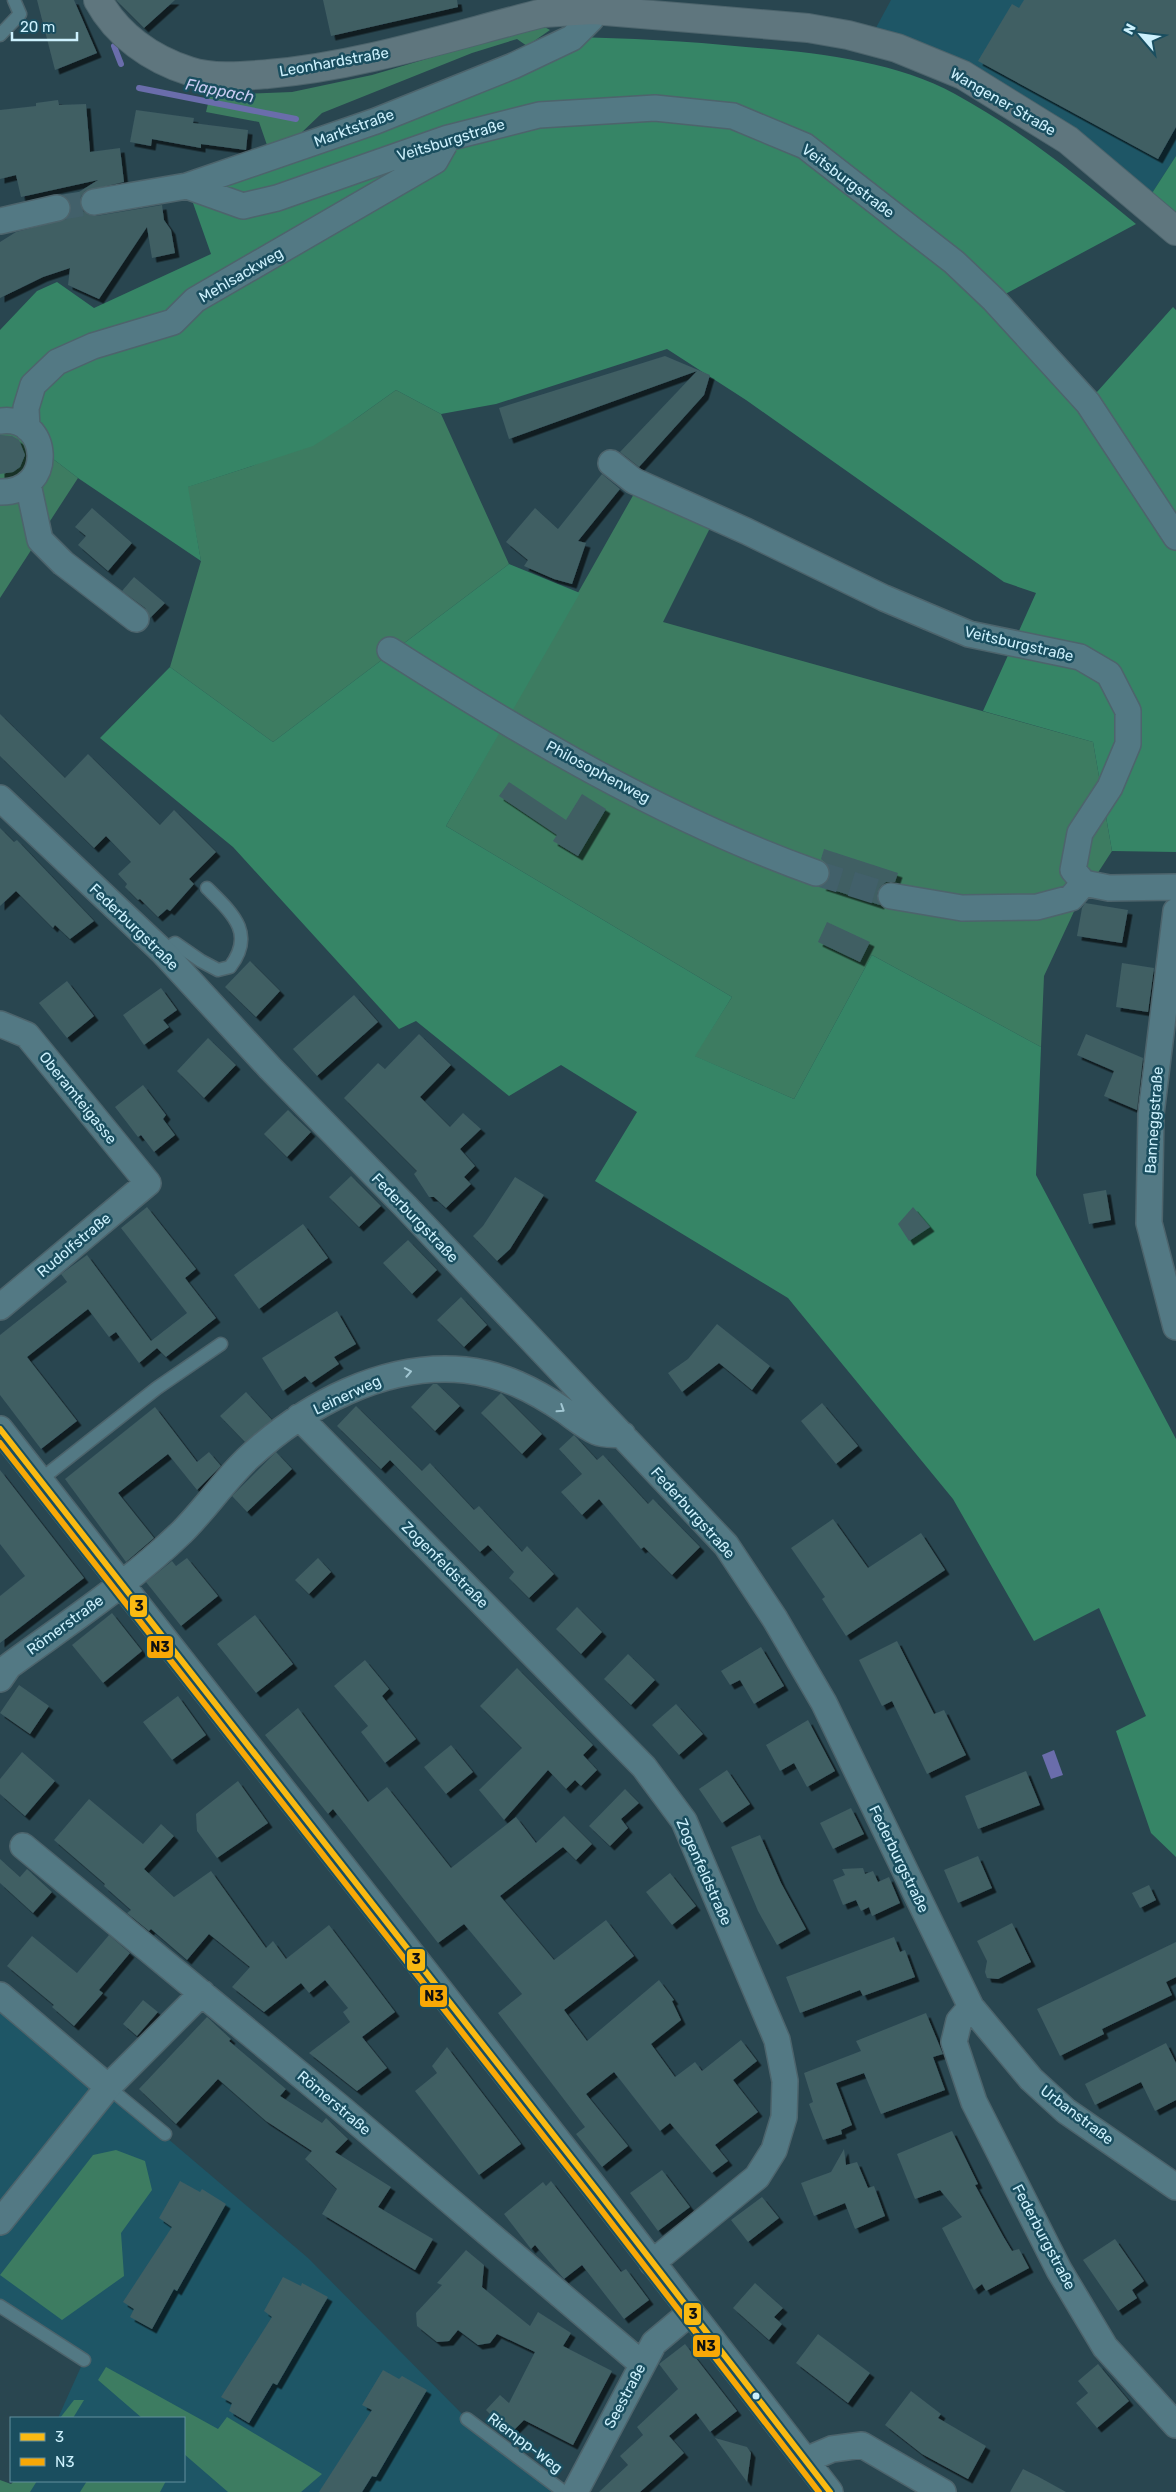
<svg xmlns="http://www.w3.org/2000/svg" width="1176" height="2492" font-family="Rubik,sans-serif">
	<defs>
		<filter id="shadow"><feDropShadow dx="4.5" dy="4.5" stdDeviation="0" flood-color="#0009"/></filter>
	</defs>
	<rect width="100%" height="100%" fill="#294650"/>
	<path fill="#1e5666" d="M891,0H1176V156L1145,204L1068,140L871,37Z
		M0,1996L308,2258L467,2419L564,2492H18L24,2481H184V2418H58L84,2360L0,2306Z"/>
	<path fill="#3d7c61" d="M541,25L550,30L527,46L517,39L472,53L322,113L298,136L268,148L259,122L206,112L210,95L292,92L372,75Z
		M396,390L441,414L509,564L273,742L170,667L201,561L187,487L252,466L354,420Z
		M0,425L10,426L78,478L0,598Z
		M635,492L710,528L663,622L1093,742L1112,851L1077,905L1044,976L1041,1047L872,955L794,1099L694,1056L732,997L446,826Z
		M116,2150L145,2161L152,2190L121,2233L124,2276L62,2320L0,2275L93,2155Z
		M106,2367L218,2429L227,2417L322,2474L301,2492H228L184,2454V2418H142L98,2380Z
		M74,2400H84L73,2418H60Z
		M0,2480L11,2484L14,2481H37L30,2492H0Z
		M87,2481H166L160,2492H80Z"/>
	<path fill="#368566" d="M569,37C628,38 687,41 746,47C812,52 896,61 955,94C1021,130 1079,177 1136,224L994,300L1088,402L1173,307L1176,310V852L1112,851L1093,742L983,711L1036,593L1004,582L746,400L667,349L496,404L441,414L396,390L354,420L313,446L188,487L201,561L78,478L10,426L0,425V330L37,291L57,282L94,308L211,254L187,186Z
		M1176,156V231L1145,204Z
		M509,564L580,593L446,826L732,997L695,1056L794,1099L872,955L1041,1047L1036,1175L1176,1439V1857L1151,1833L1116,1731L1146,1716L1099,1608L1034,1641L953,1499L788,1298L595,1181L637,1112L561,1065L509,1096L416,1021L399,1029L233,847L100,738L170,667L273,742Z"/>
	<path fill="#6a6dab" d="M1054,1750L1063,1775L1051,1779L1042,1755Z"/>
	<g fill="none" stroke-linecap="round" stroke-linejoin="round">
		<path stroke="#6a6dab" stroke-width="6" d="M114,46L121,64
			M139,88L296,119"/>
	</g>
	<path fill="#405e64" filter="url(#shadow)" d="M37,0H74L97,53L55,70Z
		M116,0H175L144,28Z
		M323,0H457L458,7L331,36Z
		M1024,0H1176V127L1158,159L978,61L1012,4L1019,8Z
		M58,100L59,105L86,104L90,152L120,148L124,182L85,191L80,198L83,211L89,215L96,216L162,205L164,220L171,230L175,253L152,258L147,227L99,299L68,285L70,268L43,277L0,298V242L16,232L66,219L71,212L68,199L98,180L21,197L16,175L0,179V110L36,106V103Z
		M136,110L194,118L193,123L248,130L246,150L201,144V148L152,139L151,146L130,142Z
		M665,356L710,375L704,395L639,467L620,452L697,371L509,439L499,408Z
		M0,435L12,436L19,440L25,455L20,467L13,472L0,474Z
		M602,474L620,489L578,541L586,543L572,584L554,579L524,566L528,560L506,542L535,508L558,529Z
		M92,508L132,543L108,571L78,545L86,536L75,527Z
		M134,577L165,603L150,618L145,608L122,591Z
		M0,714L65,778L88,754L160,825L174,810L216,852L189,879L194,884L170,911L167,909L158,917L140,899L138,900L125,887L127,884L118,874L131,862L106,836L94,848L0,756Z
		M509,782L566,820L582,794L606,809L578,856L553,841L557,835L499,796Z
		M0,828L14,842L17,840L94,921L70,939L55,925L53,928L16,891L0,906Z
		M824,849L898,873L895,882H886L880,887L877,894L880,905L821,886L829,879L830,871L827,864L821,859Z
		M1085,903L1128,910L1122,943L1077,936L1082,908Z
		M827,922L870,942L860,962L818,942Z
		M250,961L280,991L256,1017L225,987Z
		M1122,963L1154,968L1148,1012L1116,1007Z
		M67,981L94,1016L67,1038L39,1003Z
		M161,988L177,1010L163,1020L169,1027L144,1045L123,1015Z
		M354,995L378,1022L317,1076L293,1049Z
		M419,1034L451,1065L420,1097L450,1127L463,1113L481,1129L460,1149L475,1166L464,1177L471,1184L446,1208L434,1197H429L414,1174L417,1171L344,1098L378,1063L385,1069Z
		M1086,1034L1143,1058L1137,1110L1104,1096L1114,1071L1077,1055Z
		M208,1038L236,1065L204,1098L177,1071Z
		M143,1085L166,1115L163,1119L175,1135L154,1152L141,1135L138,1137L115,1107Z
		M288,1110L311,1132L287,1157L264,1134Z
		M351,1176L381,1206L359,1227L329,1197Z
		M515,1177L544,1195L510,1249L497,1261L473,1236L483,1226Z
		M1106,1190L1111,1220L1089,1224L1083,1194Z
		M147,1207L196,1269L185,1278L216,1318L166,1357L154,1345L157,1348L139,1363L116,1332L109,1337L88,1309L27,1357L77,1421L41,1449L0,1395V1335L67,1282L61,1274L87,1255L151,1341L187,1313L121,1228Z
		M913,1207L930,1227L909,1241L898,1224Z
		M303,1224L328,1258L259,1309L234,1275Z
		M408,1240L437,1270L412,1294L383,1263Z
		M461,1297L487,1325L464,1347L437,1320Z
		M337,1311L356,1344L334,1357L339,1364L311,1383L305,1376L283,1391L262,1358Z
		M717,1324L770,1366L752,1390L719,1363L682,1392L668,1373L688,1359Z
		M433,1384H437L460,1406L435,1431L411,1407Z
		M246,1392L272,1420L245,1442L220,1416Z
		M501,1393L542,1434L522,1454L481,1413Z
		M822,1403L858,1446L836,1464L801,1421Z
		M356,1406L422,1471L430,1463L474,1510L479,1506L522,1552L527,1546L554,1574L529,1598L509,1578L514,1572L488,1545L480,1552L390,1460L381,1469L337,1426Z
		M155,1407L197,1462L209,1452L221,1466L197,1490L168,1454L118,1493L154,1538L126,1562L65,1479Z
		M574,1435L597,1460L603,1455L648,1504L653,1499L700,1547L672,1575L644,1547L641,1549L599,1499L582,1515L561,1492L582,1474L559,1449Z
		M276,1452L292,1469L247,1512L232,1496Z
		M0,1470L84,1578L0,1643V1596L25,1576L0,1544Z
		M833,1519L868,1568L921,1533L945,1570L846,1636L822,1599L825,1597L791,1548Z
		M187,1558L218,1596L181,1626L146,1582L172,1561L176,1566Z
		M318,1558L331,1572L309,1594L295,1580Z
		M577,1607L602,1632L581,1654L556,1629Z
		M112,1613L142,1651L103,1683L72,1645Z
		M255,1615L293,1664L256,1693L217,1644Z
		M897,1641L934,1714L944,1710L966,1755L927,1774L892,1701L882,1706L859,1660Z
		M761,1647L784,1686L754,1704L740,1680L730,1685L721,1671Z
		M628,1654L655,1680L631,1705L604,1679Z
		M365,1660L389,1689L382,1696L416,1739L385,1763L361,1732L368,1726L334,1686Z
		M517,1668L593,1745L583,1755L597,1770L581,1786L575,1780L566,1789L548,1770L504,1820L479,1790L522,1748L480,1706Z
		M19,1685L49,1706L30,1734L0,1713Z
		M178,1696L206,1735L172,1760L143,1722Z
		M676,1704L703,1734L679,1755L652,1725Z
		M298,1708L368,1802L387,1787L451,1868L516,1817L536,1843L564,1816L592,1844L576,1860L563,1847L500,1896L554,1960L606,1920L634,1956L564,2010L587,2041L659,1980L674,2000L672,2001L681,2020L651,2044L675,2077L695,2062L702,2071L741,2040L757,2061L733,2080L758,2112L715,2145L728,2161L712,2173L670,2123L660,2131L614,2072L586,2094L628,2146L602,2167L576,2134L585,2127L498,2013L522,1994L464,1924L438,1943L333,1809L328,1814L265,1735Z
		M808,1720L835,1771L807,1787L794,1763L780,1771L766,1745Z
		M451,1745L473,1772L446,1794L424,1767Z
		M22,1752L55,1781L25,1816L0,1794V1779Z
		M727,1770L750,1804L722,1823L699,1789Z
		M1026,1771L1040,1805L978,1829L965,1796Z
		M238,1781L268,1823L217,1858L197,1831L196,1814Z
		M625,1789L639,1803L621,1819L628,1828L610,1846L589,1826Z
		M89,1799L143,1844L161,1824L174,1836L144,1869L174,1897L211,1871L266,1948L273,1941L286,1959L329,1925L395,2012L362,2037L387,2068L357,2091L309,2053L350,2022L343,2012L348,2008L325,1980L309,1993L301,1983L264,2012L232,1987L250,1967L209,1934L187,1960L151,1929L149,1931L127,1913L131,1910L104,1886L105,1884L54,1840Z
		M851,1808L864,1834L833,1849L820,1823Z
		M760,1835L781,1883L806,1929L777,1945L758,1911L731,1847Z
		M978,1856L992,1888L958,1903L944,1870Z
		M0,1859L20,1877L27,1869L52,1892L33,1913L0,1883Z
		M863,1868L865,1874L873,1871L878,1882L889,1877L900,1903L872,1916L869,1907L861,1911L856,1900L843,1905L833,1880L845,1875L842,1869Z
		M670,1873L696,1906L672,1925L646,1892Z
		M1149,1885L1156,1900L1140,1908L1132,1893Z
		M1012,1923L1031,1962L998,1979L987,1978L985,1972L987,1961L977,1941Z
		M109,1935L130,1953L99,1990L103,1993L74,2026L52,2007L54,2005L7,1966L32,1936L77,1973Z
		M894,1937L900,1952L905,1950L915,1977L863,1996L860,1990L800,2013L786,1977Z
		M1176,1942V1977L1166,1982L1172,1995L1102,2029L1104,2034L1060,2056L1037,2009Z
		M143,2000L158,2012L137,2036L123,2024Z
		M926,2013L943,2054L933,2057L945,2090L881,2114L864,2073L836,2083L852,2125L841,2130L842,2134L823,2140L809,2104L813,2102L804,2073L861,2051L856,2041Z
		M207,2017L231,2039L229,2041L286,2089L280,2096L322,2123L326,2118L348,2139L335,2152L391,2187L378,2207L433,2239L415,2270L322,2214L337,2189L305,2159L312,2151L266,2121L218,2079L176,2124L139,2089Z
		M1166,2043L1176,2063V2100L1155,2111L1141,2082L1095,2105L1085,2084Z
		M447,2047L521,2144L479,2175L415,2091L437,2073L432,2066Z
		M952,2131L978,2184L975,2185L1003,2236L1012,2251L1019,2249L1029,2268L986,2291L982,2284L974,2290L942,2228L962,2217L940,2190L915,2199L897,2154Z
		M844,2149L846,2165L857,2162L868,2188L874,2186L885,2216L855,2229L845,2203L814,2216L801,2183L831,2172Z
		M662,2170L690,2207L658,2231L630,2193Z
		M180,2181L200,2192L202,2189L226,2204L177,2291L174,2289L152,2329L130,2317L134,2309L123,2302L172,2227L159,2218Z
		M551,2181L621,2272L626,2269L649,2300L624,2319L582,2265L564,2279L535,2245L531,2249L504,2214L543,2182L546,2186Z
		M762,2197L779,2218L748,2242L731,2220Z
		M1115,2239L1144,2281L1132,2290L1137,2298L1118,2311L1083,2260Z
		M466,2250L484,2265L482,2287L530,2326L538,2312L571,2333L563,2346L612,2371L573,2445L524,2420L510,2434L486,2410L500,2395L509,2403L535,2352L497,2334L490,2343L478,2345L458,2330L449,2341L437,2342L417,2326L416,2313L442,2285L437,2283Z
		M283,2277L301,2286L302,2283L328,2297L277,2385L273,2383L249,2423L229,2411L232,2403L221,2397L272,2317L264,2311Z
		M755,2283L783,2308L774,2317L782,2324L769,2340L733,2308Z
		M818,2334L870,2373L848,2403L796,2363Z
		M685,2344L737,2411L710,2432L696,2413L669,2436L684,2453L640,2492H599L628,2465L620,2456L643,2435L637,2427L678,2389L659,2364Z
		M1098,2364L1129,2401L1097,2428L1076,2403L1088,2393L1078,2381Z
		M383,2370L399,2379L402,2376L427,2390L376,2477L372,2476L362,2492H319L372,2410L362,2405Z
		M911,2391L941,2414L938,2418L986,2446L968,2479L922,2454L885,2425Z
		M715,2438L747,2447L751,2453L747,2482Z
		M1023,2469L1037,2476L1066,2492H1010Z"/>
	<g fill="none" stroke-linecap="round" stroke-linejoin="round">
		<path stroke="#42606a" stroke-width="25" stroke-dasharray="25 12" stroke-linecap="butt" d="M57,208L94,202
			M816,873L891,896"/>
		<g stroke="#4d646c" stroke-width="15">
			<path id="lane" d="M0,35L20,14L14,0
				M162,951L175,943L201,961L218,970L230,967C256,933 232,913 207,888
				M40,1480L157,1388L221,1344
				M108,2087L165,2134
				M0,2306L84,2360
				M467,2419L564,2492"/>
		</g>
		<g stroke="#4d646c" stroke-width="28">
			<path id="street" d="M187,186L243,206L277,198L448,138L539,115L655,108L733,116L805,146L954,262L994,300L1088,403L1176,537
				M94,202L187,186L376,121L513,66L572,38L591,19L599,0
				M0,221L57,208
				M0,421C50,414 57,493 0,492
				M27,428L26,408L33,385L57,362L93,346L173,322L195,300L435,161L448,138
				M611,463L634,481L746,531L884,598L969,634L1080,657L1109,674L1128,711V744L1110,787L1080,833L1073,870L1084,883L1109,888L1176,887
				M28,484L40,540L63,563L136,619
				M390,650C525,736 665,819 816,873
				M0,798L162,951L270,1068L406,1207L726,1545L775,1619L824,1703L971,2007L959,2021L954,2042L974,2102L1059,2270L1105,2347L1176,2425
				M891,896L962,908L1037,907L1071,898L1084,883
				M1176,911L1151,1114L1149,1223L1176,1327
				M0,1024L27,1035L148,1183L0,1307
				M299,1417L644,1767L684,1821L777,2040L785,2081L784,2117L774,2150L757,2177L652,2263
				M0,1429L599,2193L830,2492
				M0,1679L9,1666C68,1623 129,1583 182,1532C205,1509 224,1481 248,1458C305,1405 385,1362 465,1370C503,1374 534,1390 565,1411C575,1418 586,1427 597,1432C604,1435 615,1434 623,1435
				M23,1846L343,2110L642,2364
				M0,1995L108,2087
				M971,2007L1031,2079L1066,2111L1176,2187
				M0,2222L108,2087L202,1993
				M806,2460L832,2449L862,2445L943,2492
				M575,2492L654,2343L691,2312"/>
		</g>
		<g stroke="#4d646c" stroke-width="30">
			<path id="primary" d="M98,0C117,35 151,59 189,71C213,79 243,76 268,74C361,66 452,36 543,13L593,10L808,28L848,35L897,48L963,75L1068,140L1176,231"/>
		</g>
		<use href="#lane" stroke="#537984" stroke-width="12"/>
		<use href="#street" stroke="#537984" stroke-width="25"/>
		<use href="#primary" stroke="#5f767e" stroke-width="28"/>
		<g stroke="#1a4e5f" stroke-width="10">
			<path id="bus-1" d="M0,1429L599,2193L830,2492"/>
		</g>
		<g stroke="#1a4e5f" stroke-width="10">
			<path id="bus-2" d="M0,1443L592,2198L819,2492"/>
		</g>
		<use href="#bus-1" stroke="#f9ba12" stroke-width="6"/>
		<use href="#bus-2" stroke="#f7a806" stroke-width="6"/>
	</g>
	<defs><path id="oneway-chevron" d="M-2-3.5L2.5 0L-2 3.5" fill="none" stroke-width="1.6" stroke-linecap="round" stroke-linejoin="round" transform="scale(1.25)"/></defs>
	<g stroke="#a2c7d3">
		<use href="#oneway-chevron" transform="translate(408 1372) rotate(-11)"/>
		<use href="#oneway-chevron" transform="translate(561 1409) rotate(33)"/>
	</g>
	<circle fill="#cdf1fd" stroke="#1a4e5f" stroke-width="2" cx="756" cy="2396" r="4.5"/>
	<g text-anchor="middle" stroke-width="5" stroke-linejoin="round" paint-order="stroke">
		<g font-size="15" fill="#cdf1fd" stroke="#1a4e5f">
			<text transform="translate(334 62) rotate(-10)" y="5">Leonhardstraße</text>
			<text transform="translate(1003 102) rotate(30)" y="5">Wangener Straße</text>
			<text transform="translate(354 128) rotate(-20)" y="5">Marktstraße</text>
			<text transform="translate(451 140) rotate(-17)" y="5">Veitsburgstraße</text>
			<text transform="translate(848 181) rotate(37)" y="5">Veitsburgstraße</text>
			<text transform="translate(241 275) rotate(-30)" y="5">Mehlsackweg</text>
			<text transform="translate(1019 644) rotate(13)" y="5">Veitsburgstraße</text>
			<text transform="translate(598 772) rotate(28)" y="5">Philosophenweg</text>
			<text transform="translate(134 927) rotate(44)" y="5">Federburgstraße</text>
			<text transform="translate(78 1098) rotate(51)" y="5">Oberamteigasse</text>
			<text transform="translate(1154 1120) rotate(-86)" y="5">Banneggstraße</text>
			<text transform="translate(415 1218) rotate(46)" y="5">Federburgstraße</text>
			<text transform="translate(74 1245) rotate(-40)" y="5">Rudolfstraße</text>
			<text transform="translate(347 1395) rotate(-25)" y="5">Leinerweg</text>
			<text transform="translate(693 1513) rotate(48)" y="5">Federburgstraße</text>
			<text transform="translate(445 1565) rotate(45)" y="5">Zogenfeldstraße</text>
			<text transform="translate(65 1625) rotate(-36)" y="5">Römerstraße</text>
			<text transform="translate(899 1859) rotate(64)" y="5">Federburgstraße</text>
			<text transform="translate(704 1872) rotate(66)" y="5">Zogenfeldstraße</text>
			<text transform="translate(334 2103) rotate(40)" y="5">Römerstraße</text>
			<text transform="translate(1077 2115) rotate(37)" y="5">Urbanstraße</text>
			<text transform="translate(1044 2237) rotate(62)" y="5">Federburgstraße</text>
			<text transform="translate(625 2396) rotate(-62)" y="5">Seestraße</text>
			<text transform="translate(525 2443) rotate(37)" y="5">Riempp-Weg</text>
		</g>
		<g font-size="16" font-style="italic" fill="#c8cbf1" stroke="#1a4e5f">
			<text transform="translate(220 90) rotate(11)" y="6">Flappach</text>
		</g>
	</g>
	<g stroke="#1a4e5f" stroke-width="2">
		<rect x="129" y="1594" width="19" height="24" rx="5" fill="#f9ba12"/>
		<rect x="146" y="1635" width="28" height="24" rx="5" fill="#f7a806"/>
		<rect x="406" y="1948" width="20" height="24" rx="5" fill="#f9ba12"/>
		<rect x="419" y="1984" width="29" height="24" rx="5" fill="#f7a806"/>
		<rect x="683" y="2302" width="19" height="24" rx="5" fill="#f9ba12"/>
		<rect x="692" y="2334" width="29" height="24" rx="5" fill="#f7a806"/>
	</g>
	<g font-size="14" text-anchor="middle" font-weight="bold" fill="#111">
		<text x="139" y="1611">3</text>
		<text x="160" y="1652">N3</text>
		<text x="416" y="1964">3</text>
		<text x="434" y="2001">N3</text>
		<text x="693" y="2319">3</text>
		<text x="706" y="2351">N3</text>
	</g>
	<rect x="10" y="2417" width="175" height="65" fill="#1a4e5f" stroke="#628f9e"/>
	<rect x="20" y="2433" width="25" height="8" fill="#f9ba12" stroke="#628f9e"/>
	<text x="55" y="2442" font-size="15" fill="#cdf1fd">3</text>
	<rect x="20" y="2458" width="25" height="8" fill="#f7a806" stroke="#628f9e"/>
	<text x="55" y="2467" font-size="15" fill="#cdf1fd">N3</text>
	<g transform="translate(1141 35) rotate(298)" stroke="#1a4e5f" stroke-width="4" paint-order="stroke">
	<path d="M0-4L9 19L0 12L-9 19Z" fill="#cdf1fd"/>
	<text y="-8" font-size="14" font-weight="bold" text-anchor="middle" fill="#cdf1fd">N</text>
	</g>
	<path d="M12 32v8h65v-8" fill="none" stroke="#cdf1fd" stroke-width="2.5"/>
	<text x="20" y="32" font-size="15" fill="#cdf1fd" stroke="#1a4e5f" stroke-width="4" paint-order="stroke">20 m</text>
</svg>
